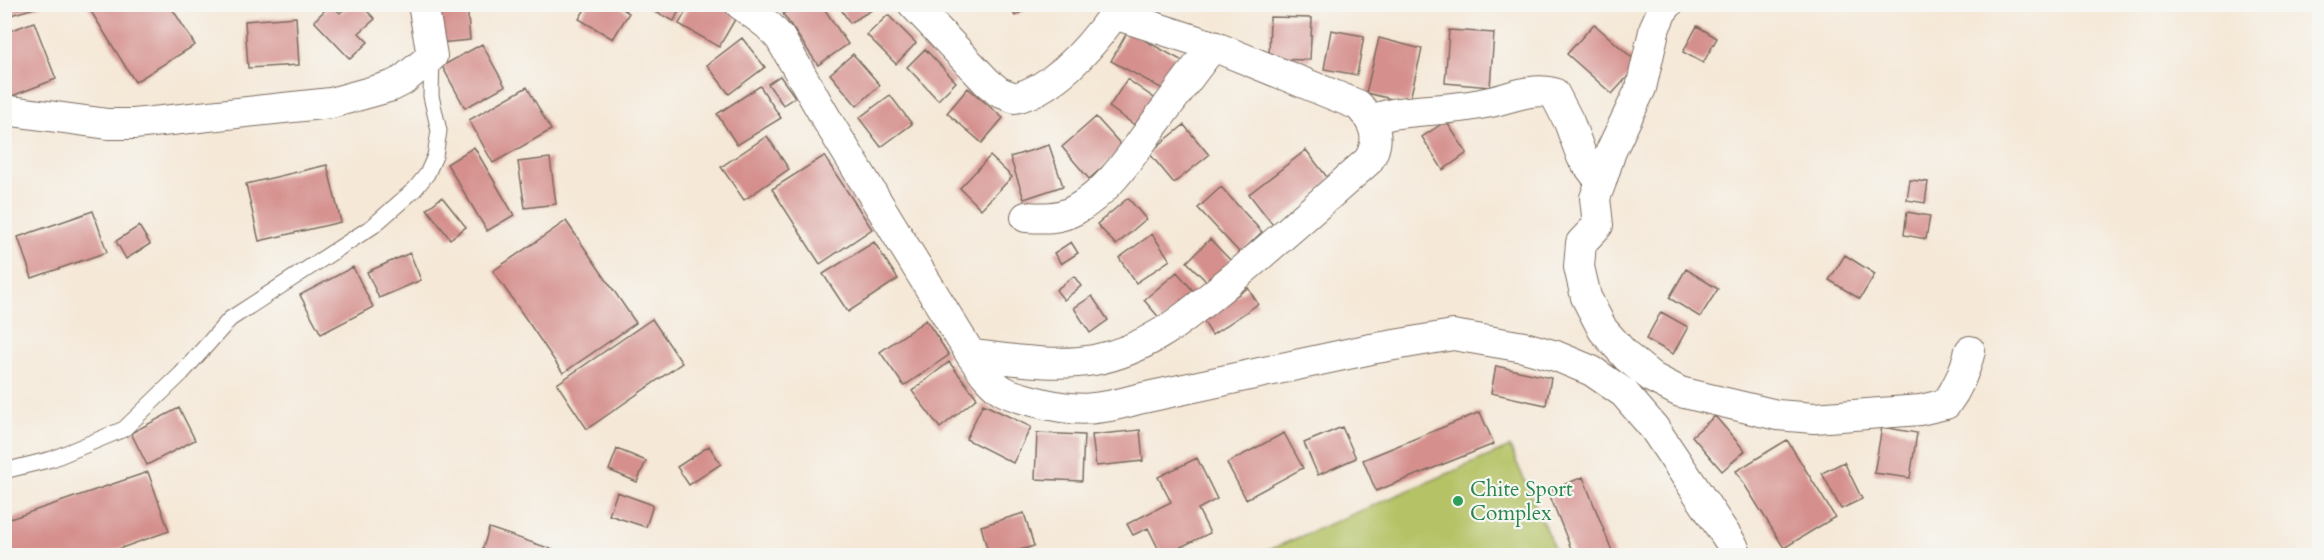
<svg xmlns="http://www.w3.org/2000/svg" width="2324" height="560" font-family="Cardo,serif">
	<rect width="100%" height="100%" fill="#f6f6f2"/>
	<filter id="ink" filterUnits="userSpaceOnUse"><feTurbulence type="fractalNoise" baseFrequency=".0167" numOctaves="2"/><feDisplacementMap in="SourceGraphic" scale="12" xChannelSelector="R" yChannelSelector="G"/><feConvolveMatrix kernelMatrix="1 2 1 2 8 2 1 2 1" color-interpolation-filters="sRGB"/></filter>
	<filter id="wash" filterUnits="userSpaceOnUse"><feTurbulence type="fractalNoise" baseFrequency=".008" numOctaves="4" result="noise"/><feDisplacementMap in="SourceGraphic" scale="24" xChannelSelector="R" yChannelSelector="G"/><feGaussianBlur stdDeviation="1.35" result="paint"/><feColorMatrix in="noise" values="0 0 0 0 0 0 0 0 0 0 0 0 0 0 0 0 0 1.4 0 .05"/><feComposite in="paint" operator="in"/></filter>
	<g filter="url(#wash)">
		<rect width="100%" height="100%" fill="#f5e8d7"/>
		<path fill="#b5c366" stroke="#787642" stroke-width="1.5" d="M1510,447L1557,555H1257Z"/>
		<g id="blocks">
			<path fill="#d5908d" d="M4,4H45V5L4,17Z
				M331,4L340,13L350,5H361L375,19L359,33L368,42L350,59L314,21Z
				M436,4H467L470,40L439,43Z
				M588,4H615L629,13L613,39L579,19Z
				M646,4H682L674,21L645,7Z
				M690,4H716L737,16L719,47L679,24Z
				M796,4H821L848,44L818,65L783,14Z
				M1008,4H1033L1015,16Z
				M87,5H170L195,45L135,82Z
				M838,5H880L850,23Z
				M888,15L916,43L896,64L867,35Z
				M296,17L299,65L248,68L245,21Z
				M1270,17L1312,18L1310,60L1269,59Z
				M34,22L56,79L12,96L4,75V33Z
				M1594,24L1639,64L1612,94L1567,54Z
				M1697,26L1717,38L1703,63L1683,52Z
				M1331,30L1364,36L1357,75L1324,69Z
				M1449,30L1494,33L1490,87L1445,83Z
				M1128,31L1188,64L1172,94L1111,61Z
				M742,38L765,67L729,94L707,65Z
				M1379,38L1422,49L1409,103L1366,93Z
				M482,44L505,86L465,108L442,66Z
				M925,49L956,82L938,100L907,67Z
				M853,54L880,85L857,106L830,74Z
				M780,76L795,97L783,105L768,84Z
				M1127,79L1157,100L1139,128L1109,107Z
				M760,86L781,118L737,145L717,114Z
				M527,87L551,130L493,163L469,120Z
				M968,88L1003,118L982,143L947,113Z
				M890,95L912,124L881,147L859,118Z
				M1096,117L1124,148L1089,179L1062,147Z
				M1446,121L1467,153L1443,170L1422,137Z
				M1184,125L1209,155L1174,183L1149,153Z
				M767,136L789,169L744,200L721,167Z
				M1049,145L1063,186L1024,199L1010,157Z
				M474,147L514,215L487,231L447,164Z
				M1306,150L1330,181L1273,225L1249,194Z
				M824,156L872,229L820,264L772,189Z
				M990,156L1012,177L981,209L960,188Z
				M550,158L556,204L525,208L518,162Z
				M327,165L341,222L259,241L246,184Z
				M1910,180L1928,182L1925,203L1907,200Z
				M1221,187L1262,232L1240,253L1198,208Z
				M442,197L466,227L450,239L427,209Z
				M1128,198L1146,219L1116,245L1097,224Z
				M93,211L107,252L32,278L18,237Z
				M1907,212L1930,216L1926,239L1904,235Z
				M566,221L636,323L563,373L493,271Z
				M139,226L150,244L126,259L116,241Z
				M1152,234L1170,260L1136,283L1119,258Z
				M1210,239L1233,263L1210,285L1187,262Z
				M874,242L898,279L848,312L823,274Z
				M1071,242L1078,253L1061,264L1054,253Z
				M410,253L421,280L379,298L367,272Z
				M1845,255L1875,274L1860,299L1829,280Z
				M353,267L373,307L321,334L300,295Z
				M1686,269L1718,289L1700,317L1669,298Z
				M1177,272L1195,293L1162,321L1144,300Z
				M1074,276L1081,286L1064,300L1056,290Z
				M1248,288L1258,304L1212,335L1202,319Z
				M1092,296L1108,320L1090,333L1074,308Z
				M1661,312L1688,327L1673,354L1646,339Z
				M652,319L682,363L587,429L557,384Z
				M926,320L949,355L904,386L880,352Z
				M949,362L977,398L940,428L912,391Z
				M1496,366L1551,378L1546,405L1491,393Z
				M983,404L1031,427L1013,463L966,439Z
				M179,408L195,440L147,465L131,433Z
				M1480,412L1494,444L1376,491L1363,460Z
				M1715,416L1745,451L1722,471L1692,436Z
				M1342,427L1356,458L1318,475L1304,443Z
				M1882,427L1917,433L1910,478L1874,473Z
				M1140,430L1143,461L1096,466L1092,435Z
				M1037,433L1084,435L1082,481L1035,479Z
				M1284,433L1303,468L1246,499L1227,463Z
				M1787,440L1835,517L1784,548L1736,471Z
				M709,446L721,464L689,485L677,467Z
				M617,449L646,461L637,482L609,470Z
				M1197,458L1217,499L1198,509L1210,533L1162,556L1148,528L1133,535L1127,524L1171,502L1158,477Z
				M1844,462L1862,499L1841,509L1822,473Z
				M148,472L169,531L99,556H4V521Z
				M1583,477L1614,556H1574L1548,491Z
				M617,492L653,505L646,527L609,515Z
				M1024,513L1034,546L999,556H989L981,526Z
				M489,528L569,555V556H494L482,551Z"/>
		</g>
	</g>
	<g filter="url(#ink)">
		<use href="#blocks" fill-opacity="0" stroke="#7c6c5f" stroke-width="1.5"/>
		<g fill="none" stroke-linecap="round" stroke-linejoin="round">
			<g stroke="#7c6c5f" stroke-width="17">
				<path id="lane" d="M4,471L52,459L124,429L181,374L230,319L373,226L415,189L427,174L435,156L439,131L431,96L432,56"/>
			</g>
			<g stroke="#7c6c5f" stroke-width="32">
				<path id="street" d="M740,4L768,25L780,38L827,120L971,355C980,367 989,382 1002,390C1011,396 1023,398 1033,401C1075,412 1096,411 1138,399L1371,349L1453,335L1524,347L1556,356L1592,371L1624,393L1654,428L1733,546L1737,556
					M913,4L987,82L999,92L1015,98C1056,88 1090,48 1114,14
					M4,110L108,124H134L331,103L392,86L402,81L432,56L423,4
					M1372,124L1380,117L1392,114C1423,109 1455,110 1485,103C1509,99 1529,87 1554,93L1569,122L1582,157L1601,182L1595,198L1598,225L1581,243L1579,267L1586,297L1603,330L1627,357L1653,378L1680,392L1777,415L1814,418L1920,410L1946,404C1958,388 1965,371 1970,351
					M1601,182L1611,151L1641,88L1655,27L1662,11L1668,4
					M1026,217C1043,218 1059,219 1075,210C1108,192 1131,156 1152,127C1172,100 1192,73 1213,46
					M971,355C1011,359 1054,367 1094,360C1153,349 1191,312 1237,275C1281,238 1324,200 1368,161C1382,140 1375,122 1358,105L1213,46L1114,14L1110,4"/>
			</g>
			<use href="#lane" stroke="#fff" stroke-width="15"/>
			<use href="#street" stroke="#fff" stroke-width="30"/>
		</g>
	</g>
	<circle fill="#2e9e5b" stroke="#f6f6f2" stroke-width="2" cx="1458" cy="501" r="6"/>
	<g text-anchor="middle" stroke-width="4.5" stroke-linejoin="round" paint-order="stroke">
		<g font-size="21" fill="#27864d" stroke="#f6f6f2" text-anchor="start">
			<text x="1470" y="496">Chite Sport<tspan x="1470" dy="24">Complex</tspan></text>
		</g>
	</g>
	<rect width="2324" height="560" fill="none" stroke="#f6f6f2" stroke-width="24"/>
</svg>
